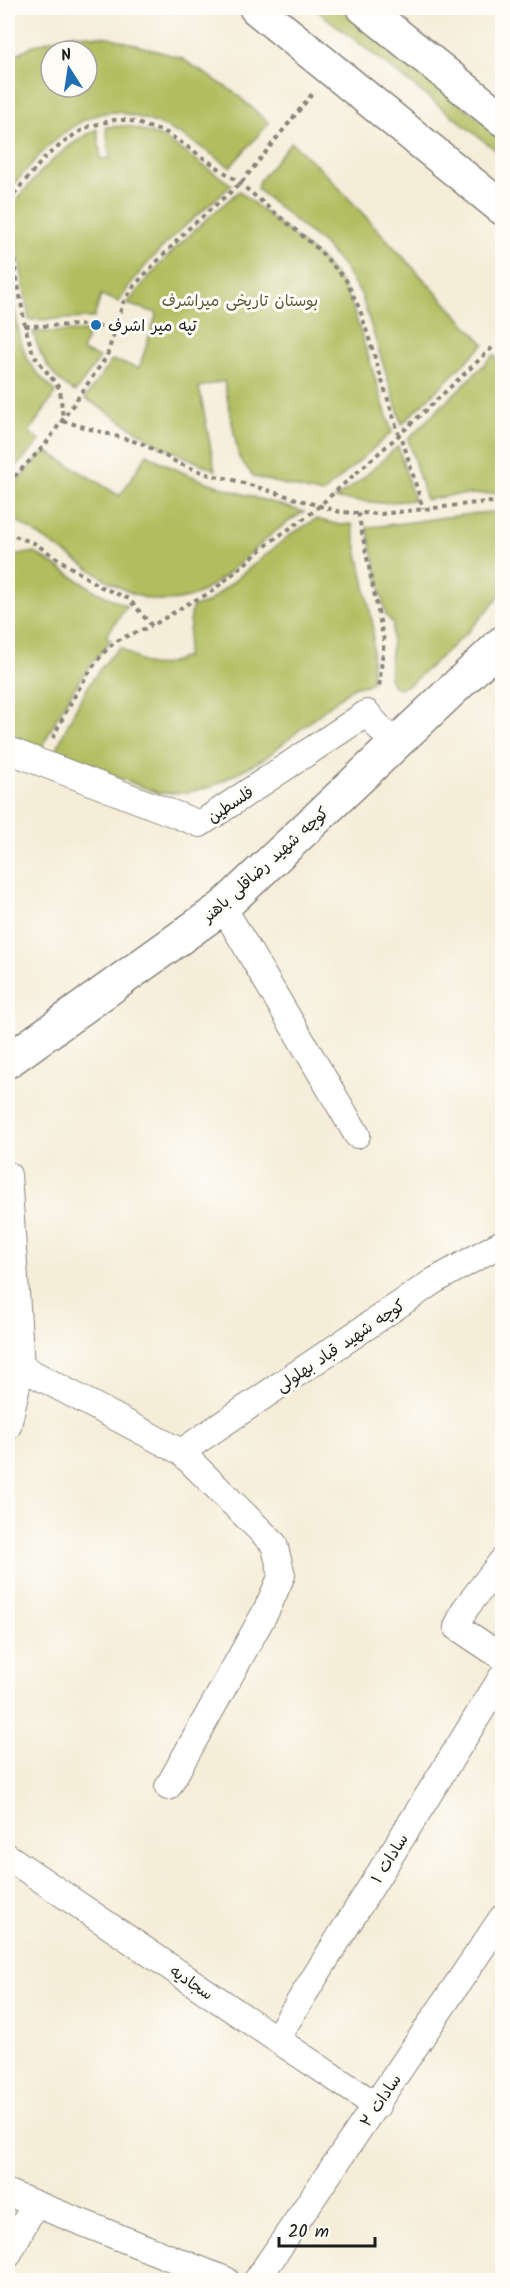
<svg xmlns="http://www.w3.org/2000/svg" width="510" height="2288" font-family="Kalam,'Playpen Sans Arabic',sans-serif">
	<rect width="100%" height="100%" fill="#fdfcf7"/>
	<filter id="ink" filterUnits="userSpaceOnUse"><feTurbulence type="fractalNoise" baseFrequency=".0167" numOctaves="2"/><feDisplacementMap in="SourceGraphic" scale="12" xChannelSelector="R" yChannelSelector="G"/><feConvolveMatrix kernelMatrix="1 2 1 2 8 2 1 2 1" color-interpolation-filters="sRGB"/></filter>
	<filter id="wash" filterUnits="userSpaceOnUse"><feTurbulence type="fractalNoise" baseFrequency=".008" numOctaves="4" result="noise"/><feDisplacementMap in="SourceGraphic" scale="24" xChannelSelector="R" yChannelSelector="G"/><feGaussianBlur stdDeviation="1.35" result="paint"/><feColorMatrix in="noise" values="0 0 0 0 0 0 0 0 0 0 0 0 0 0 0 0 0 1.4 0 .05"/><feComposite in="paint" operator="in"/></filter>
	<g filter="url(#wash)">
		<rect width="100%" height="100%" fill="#f5edd8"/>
		<path fill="#b1bd5e" stroke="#666c3d" stroke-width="1.5" fill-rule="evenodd" d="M314,8H340L502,137V155Z
			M73,34L109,37L181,58L234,92L269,123L230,167C199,146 170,124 133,116C128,115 121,112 115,112C71,113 33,161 8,192V59L34,45ZM51,51H87V87H51Z
			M128,126L162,137L232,185C192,220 147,255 119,302L101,295L94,318L29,320L11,208C35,176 60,148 97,129L101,159L110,158L106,127Z
			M291,142L327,175L484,344L402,424L361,294L342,265L323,244L257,189L260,180Z
			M239,191L320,258L340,281L351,302L392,432L322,494L254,477L239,458L224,381L199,387L215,470L161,446L85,398L112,360L139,368L157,313L127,304C159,261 198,226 239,191Z
			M8,259C13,291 14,326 26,356C32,370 45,381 56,392L29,432L40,441L8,475Z
			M89,331L82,351L100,358L75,392C52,380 40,356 33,332Z
			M494,355L502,366V493L454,495L426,500L408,439Z
			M398,446L414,500L382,503L335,499L363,478Z
			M46,451L120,496L147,454C195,483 251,496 304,512C264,534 239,570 203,591C157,618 114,585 76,560C55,546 33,532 11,517C2,487 27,471 46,451Z
			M491,512L502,514V594L467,633L409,685L399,688L392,685L389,678L393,623L386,616L367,527C409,524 449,515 491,512Z
			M316,519L340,525L352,524L373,625L372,682L363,686H355L343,695L265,758L211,787L184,793H158L55,753C72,714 89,676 120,647C151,669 150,670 186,657L192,607L207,603L291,534Z
			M34,552L97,592L127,606L106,636L111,640C82,673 60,708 42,748L8,734V557Z"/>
	</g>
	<g filter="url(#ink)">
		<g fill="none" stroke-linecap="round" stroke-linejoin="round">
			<g stroke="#88847a" stroke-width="28">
				<path id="street" d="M8,750L200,824L367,713L394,745
					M223,907L357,1135
					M8,1175L21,1367L8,1426
					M8,1371L21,1367L181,1452L274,1544L282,1575L267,1609L168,1787
					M181,1452L434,1281L502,1243
					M502,1561L465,1609L457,1627L502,1657
					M8,1857L276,2039L377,2106
					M276,2039L502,1677
					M8,2193L226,2280
					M8,2255L34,2205
					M257,2280L502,1918"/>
			</g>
			<g stroke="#88847a" stroke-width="36">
				<path id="secondary" d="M256,8L502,208
					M364,8L502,119
					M8,1061L223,907L502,643"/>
			</g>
			<path stroke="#88847a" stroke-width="4" stroke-dasharray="4.5 4.5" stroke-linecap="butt" d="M8,201L46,156L74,135L90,126L114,120H128L167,133L236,180L317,248L346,280L360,310L399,435L402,438L423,509
				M8,224L25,326L33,354L60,389L63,420
				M25,326L91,325L115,329
				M63,421L143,444L180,464L210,475L230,479L340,512L381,514L486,502L502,503
				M8,483L45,445L107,356L123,303L134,286L187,230L241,183L312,94
				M358,513L384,641L379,688
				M8,530L17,537L34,543L99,586L129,599L152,626L189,603L210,593L273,540L309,515L399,435L494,346
				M8,542L17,537
				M53,738C64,714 95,654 117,641C127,635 140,631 151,626"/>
			<use href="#street" stroke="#fff" stroke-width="26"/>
			<use href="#secondary" stroke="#fff" stroke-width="33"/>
		</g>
	</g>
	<circle fill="#1f6fb2" stroke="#fdfcf7" stroke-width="2" cx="96" cy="325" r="6"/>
	<g text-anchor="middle" stroke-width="6" stroke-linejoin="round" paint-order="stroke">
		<g font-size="16" fill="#585c36" stroke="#fdfcf7">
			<text x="240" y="306">بوستان تاریخی میراشرف</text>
		</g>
		<g font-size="16" fill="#1c1c1c" stroke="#fdfcf7" text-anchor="start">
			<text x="108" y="331">تپه میر اشرف</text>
		</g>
		<g font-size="16" fill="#1c1c1c" stroke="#fdfcf7">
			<text transform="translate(230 804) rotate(-34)" y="6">فلسطین</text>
			<text transform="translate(265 864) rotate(-42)" y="6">کوچه شهید رضاقلی باهنر</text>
			<text transform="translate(340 1345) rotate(-34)" y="6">کوچه شهید قباد بهلولی</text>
			<text transform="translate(389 1858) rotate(-58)" y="6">سادات ۱</text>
			<text transform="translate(192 1982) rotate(34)" y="6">سجادیه</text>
			<text transform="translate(380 2100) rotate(-56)" y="6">سادات ۲</text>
		</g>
	</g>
	<rect width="510" height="2288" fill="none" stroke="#fdfcf7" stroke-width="30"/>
	<g transform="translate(69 69) rotate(348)"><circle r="28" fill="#fdfcf7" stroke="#a3a29f" stroke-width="1.5"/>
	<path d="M0-4.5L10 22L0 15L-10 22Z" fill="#1f6fb2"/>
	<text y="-9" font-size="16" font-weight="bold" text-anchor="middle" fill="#1c1c1c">N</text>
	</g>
	<path d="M279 2237v9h96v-9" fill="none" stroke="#1c1c1c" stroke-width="3"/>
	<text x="288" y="2237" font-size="18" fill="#1c1c1c" stroke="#fdfcf7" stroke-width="4.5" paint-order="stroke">20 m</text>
</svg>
